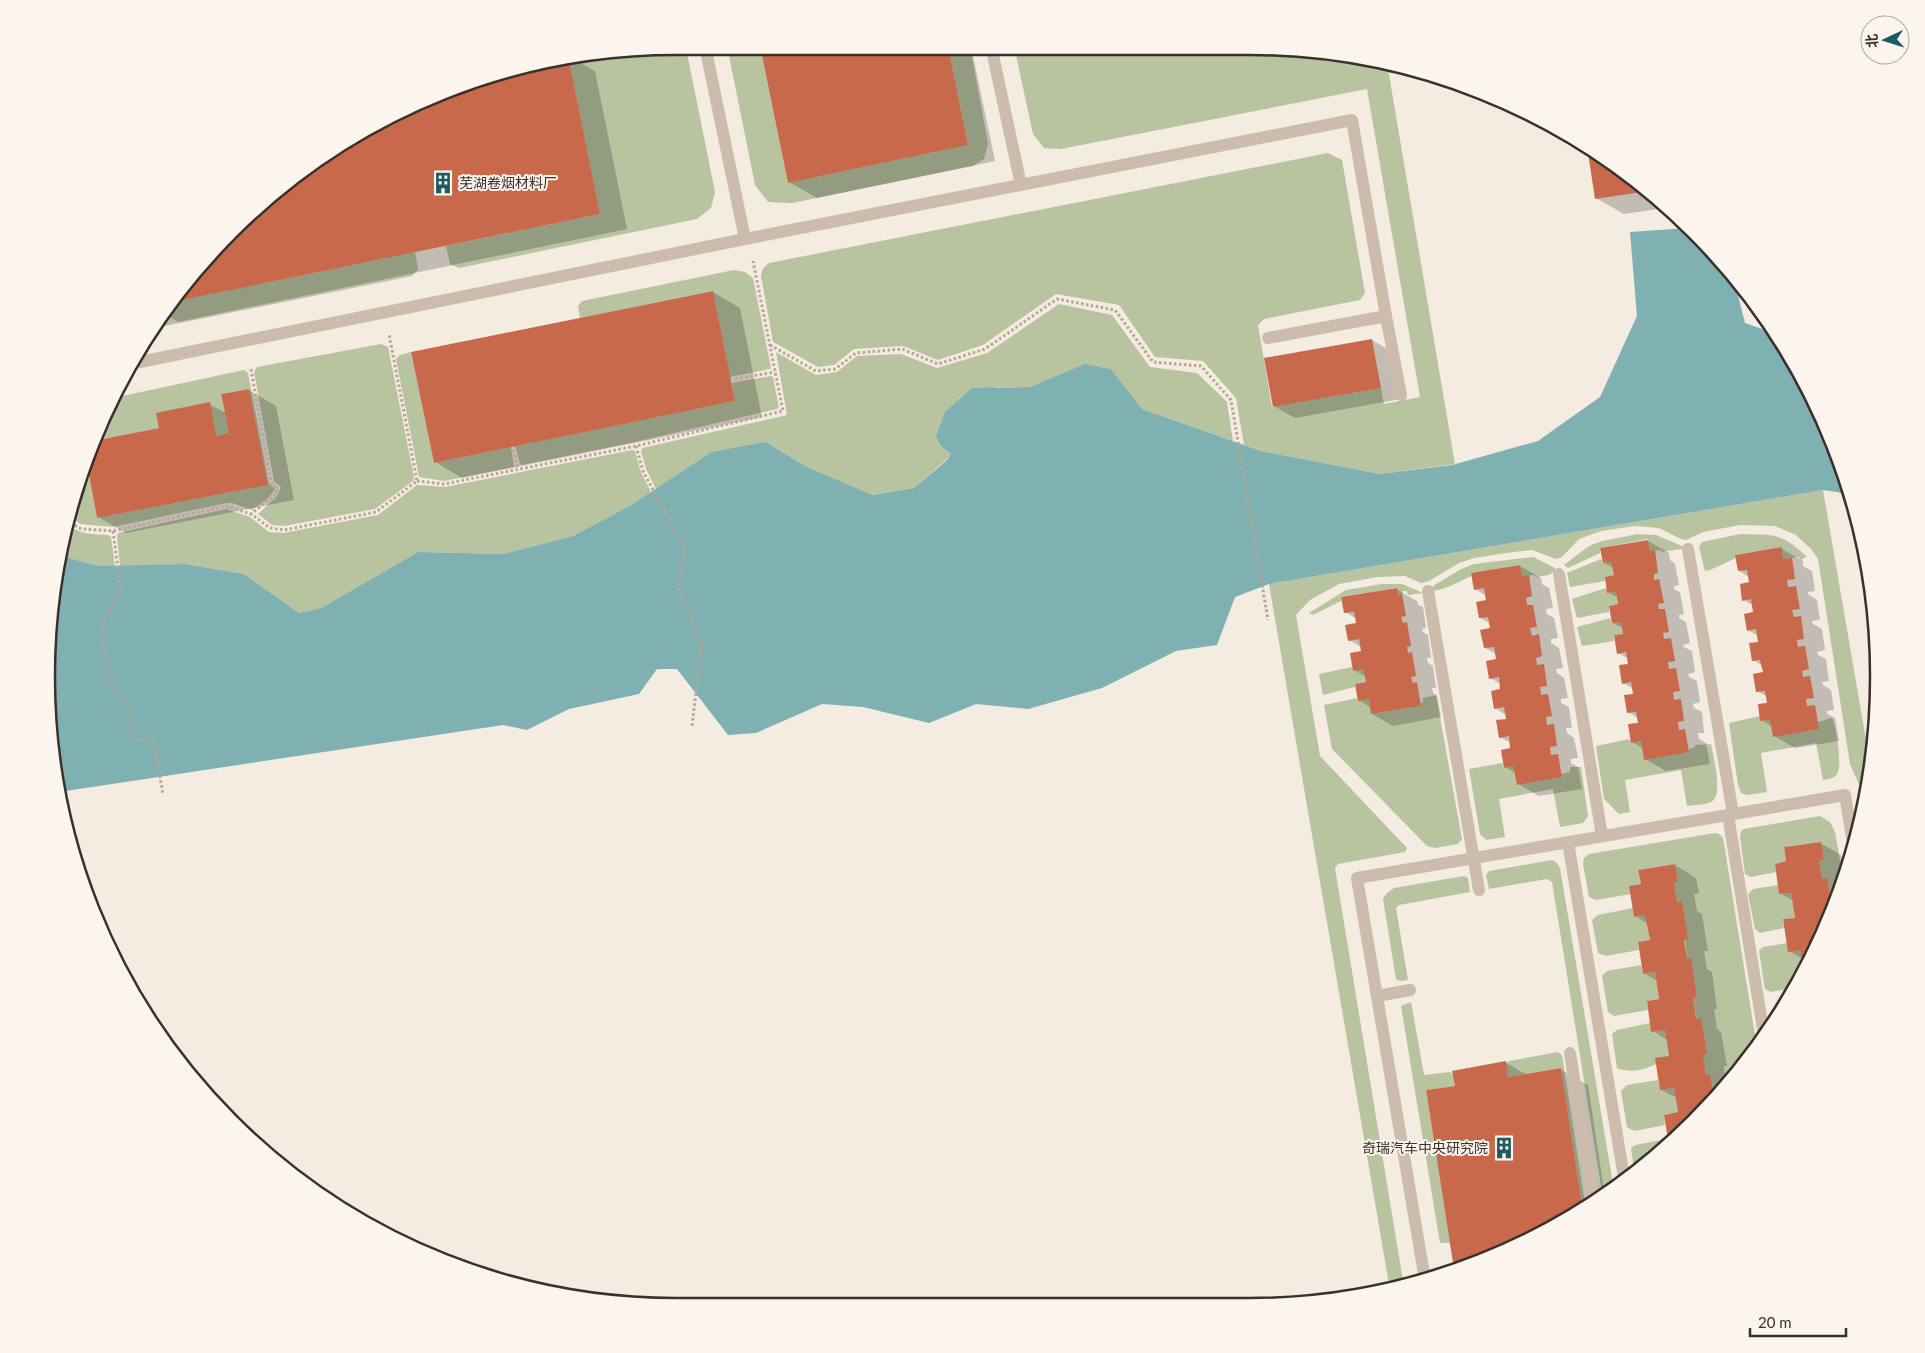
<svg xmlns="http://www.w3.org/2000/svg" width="1925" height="1353" font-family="Lato,'Noto Sans SC',sans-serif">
	<rect width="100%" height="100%" fill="#f4ebe1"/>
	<path fill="#b8c4a0" d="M676,46L686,48L715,192L711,208L697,219L459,268L450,264L446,246L600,214L569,60Z
		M727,46H760L788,183L968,145L948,46H970L988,144L984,159L973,166L792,203L768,202L755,185Z
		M1014,46H1249L1372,58L1387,63L1455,464L1380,474L1261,451L1244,445L1236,398L1203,361L1155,357L1119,305L1056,294L983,345L938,360L903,346L854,349L834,365L818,367L773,342L761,276L763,268L769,263L1328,153L1342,160L1365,293L1360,300L1264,319L1258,325L1272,407L1381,388L1384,404L1420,397L1367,89L1061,149L1044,148L1033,134Z
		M415,252L418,269L412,276L155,328L173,302Z
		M734,270L745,272L753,278L771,368L770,369L730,377L713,291L580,318L578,306L582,301Z
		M1059,304L1112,315L1150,367L1197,373L1227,402L1233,441L1142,409L1111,369L1085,365L1030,387H996L941,446L951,454L946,460L914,488L873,495L805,466L766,442L656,489L646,469L641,451L642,448L787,415L776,352L816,375L837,372L857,356L901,354L937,368L987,353Z
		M381,344L388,347L414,477L413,481L375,509L284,526L272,525L258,514L278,495L281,487L274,481L254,372L257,367Z
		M411,352L434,463L511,447L514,467L444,481L419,477L396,359L400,355Z
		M244,370L248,373L269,484L275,488C271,498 260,504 252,510L232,503H227L113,527L80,524L72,517L87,464L97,518L267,485L249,389L221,394L229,433L216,436L159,428L93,441L113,398Z
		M771,376L773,377L779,407L777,409L635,442L522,465L520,464L515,446L735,401L732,383Z
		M632,450L635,451L641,472L651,492L631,505L573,536L503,554L418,552L321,608L299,613L244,574L185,564L120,566L117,536L118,533L226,509L250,517L269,532L283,533L378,515L417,485L445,487Z
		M1823,490L1870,763L1863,805L1860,787L1850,764L1818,559L1811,549L1796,535L1775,526L1740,525L1703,532L1686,540L1681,539L1659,528L1635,526L1601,531L1579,539L1562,557L1556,559L1532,550L1513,552L1474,558L1459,563L1429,581L1421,583L1405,576L1378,577L1339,584L1310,600L1296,615L1320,756L1407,848L1405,852L1338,864L1335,868L1404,1287L1390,1290L1269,584Z
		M70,526C81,535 94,534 108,535L111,537L115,566H98L62,556Z
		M1638,534L1656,535L1682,546V549L1661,552V550L1650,551L1648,539L1600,548V553L1568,568L1564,565L1589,546L1602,541Z
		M1740,534C1774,535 1781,532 1807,557L1800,560L1799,557L1783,559L1782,547L1735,555L1736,558L1710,570L1705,571L1699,547L1702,542Z
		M1533,557L1555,568V571L1549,575L1536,577L1535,575L1522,576L1520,565L1472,573L1471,576C1459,582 1447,589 1433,591V586L1461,569L1474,564Z
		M1601,559L1603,563L1611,562L1614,575L1605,577V581L1570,587L1567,573Z
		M1382,584H1402L1423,593L1408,595L1407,591H1403L1402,594L1398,595L1396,588L1341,597V601L1313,615L1309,613L1346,590Z
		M1606,588L1608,593L1616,592L1618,604L1609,606V612L1577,618L1572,599Z
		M1610,618L1612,623L1621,622L1623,634L1614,635V641L1582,646L1577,627Z
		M1352,667L1353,671L1363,669L1366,682L1355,684V687L1323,695L1319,674Z
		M1436,695L1462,839L1458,844L1435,848L1427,846L1332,749L1324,705L1357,698L1358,701L1369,699L1371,714L1421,706V703L1423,702V698Z
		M1760,716L1761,721L1770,720L1773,737L1818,729V722L1832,718C1836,726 1843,766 1837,774C1834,779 1828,779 1823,780L1816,743L1761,753L1767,792L1748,795L1741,793L1738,785L1729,723Z
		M1630,739L1631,743L1641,741L1644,759L1689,752V749L1695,747V745L1711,744C1713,756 1724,796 1711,802C1704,805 1694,805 1687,806L1681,770L1625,780L1630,812L1619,814L1604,799L1596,746Z
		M1502,763L1504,768L1513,766L1517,785L1561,777V774L1570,772V767H1581L1588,816L1583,823L1560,827L1553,789L1499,799L1505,837L1486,840L1480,834L1469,769Z
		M1820,816L1830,822L1835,832L1843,878L1832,907L1822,879L1819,860L1824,859L1821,842L1784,847L1786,861L1775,864L1776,872L1751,877L1745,874L1740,837L1741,831L1744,829Z
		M1715,833L1719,834L1723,838L1757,1047L1749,1060L1714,1097L1710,1074L1706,1075L1693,998L1697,997L1691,959H1687L1682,901L1677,902L1674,883L1678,882L1675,864L1638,870L1641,884L1630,886L1631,894L1596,900L1589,897L1583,864L1584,858L1589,854Z
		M1552,860L1556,862L1560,868L1613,1184L1602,1192L1552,882L1547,879L1489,889L1486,875L1489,871Z
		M1464,876L1468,878L1470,892L1399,905L1396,908L1408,980L1400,981L1396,979L1383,899L1387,893L1394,888Z
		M1778,885L1780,894L1791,893L1795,918L1783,919L1784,928L1760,933L1755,929L1748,894L1753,889Z
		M1633,908L1634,917L1645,915L1650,940L1638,942L1639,950L1606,956L1598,953L1592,920L1598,915Z
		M1787,943L1800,950L1804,971L1800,977L1792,979L1793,988L1771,992L1765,989L1759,951L1763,947Z
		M1641,965L1643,974L1655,972L1659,999L1647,1001L1648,1010L1614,1016L1608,1012L1602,976L1607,971Z
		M1411,1002L1424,1075L1450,1072L1453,1075L1455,1086L1426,1090L1450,1243H1440L1401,1006Z
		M1650,1023L1652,1032L1665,1030L1669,1056C1655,1067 1634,1075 1617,1068L1612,1034L1617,1030Z
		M1558,1052L1562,1055L1585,1203L1582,1205L1561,1068L1508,1077L1506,1064L1509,1061Z
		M1658,1080L1660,1090L1674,1088L1678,1112L1664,1115L1665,1125L1634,1131L1627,1127L1621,1091L1627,1085Z
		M1667,1139L1669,1146L1634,1170L1631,1148L1635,1145Z"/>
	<path fill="#7fb0b2" d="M1687,228L1722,261L1733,276L1745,323L1774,333L1794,361L1845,474L1850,494L1823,490L1269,584L1235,597L1217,645L1176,651L1102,688L1028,709L976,704L929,723L863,707L822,704L756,733L728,735L677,669H657L639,694L569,709L527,730L503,725L59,792L52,759V594L62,556L98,566L185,564L244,574L299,613L321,608L418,552L503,554L573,536L631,505L712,452L766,442L805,466L873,495L914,488L946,461L951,454L941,446L936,436L945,412L972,388L1030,387L1085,364L1111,369L1142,409L1261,451L1380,474L1452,465L1538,441L1600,397L1637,316L1630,232Z"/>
	<path fill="#0003" d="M761,46H971L995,161L817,198L789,182Z
		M575,60L595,71L627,229L178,322L164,314L202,261L327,152L435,94L513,68Z
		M1588,147L1632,177L1665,208L1624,214L1596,198Z
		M713,292L740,308L762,417L462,478L435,462Z
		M1372,340L1393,352L1401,399L1295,418L1274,406Z
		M249,390L276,406L294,500L126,533L98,517L87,461L92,443L161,429L209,404L226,413Z
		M1648,541L1669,553L1670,560L1675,564L1679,585L1674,586V589L1680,592L1684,614L1679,615V618L1686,622L1690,643L1683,645L1684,647L1692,651L1695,672L1688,674L1689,677L1697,681L1700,702L1693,704L1694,708L1702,712L1704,733H1698L1699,739L1706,743L1710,764L1666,771L1645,759L1644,749L1632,742L1639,724L1638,718L1628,712L1635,695L1634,689L1623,683L1630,665L1629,659L1618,653L1624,635L1623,628L1613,623L1620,605L1619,598L1609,593L1615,576L1614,568L1604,563Z
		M1782,549L1803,561V566L1812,571L1815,591L1808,592V594L1817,600L1820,620L1812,621L1813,624L1822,629L1825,650L1817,652L1818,655L1826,659L1829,681L1822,682L1823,685L1831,690L1834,710L1827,711V714L1835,718L1839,741L1795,748L1774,736L1772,727L1762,720L1769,704L1768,697L1757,691L1764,673L1763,666L1753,660L1759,643L1758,636L1748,630L1755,613L1754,606L1744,600L1750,583L1749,577L1739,571Z
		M1520,566L1541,578L1542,584L1549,588L1553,608L1546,609L1547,614L1554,618L1558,638L1551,639V643L1559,648L1563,668L1556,669L1557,673L1564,678L1568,698L1561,699V703L1569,707L1572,728H1566L1567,733L1574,738L1578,758L1571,759V763L1578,767L1582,789L1539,796L1518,784L1516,773L1505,767L1512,749L1511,743L1500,737L1507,720L1506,715L1495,708L1502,690L1501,684L1490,678L1497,659L1496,654L1485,648L1492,629L1491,624L1480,618L1487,601L1485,595L1475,589Z
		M1396,589L1417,601L1418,605L1423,607L1426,628L1422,629L1423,632L1428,635L1431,658H1427L1428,663L1433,666L1436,688H1432L1433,693L1437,696L1441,717L1393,726L1372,714L1371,708L1359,700L1367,683L1366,677L1354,670L1362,652L1361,647L1349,640L1357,624V619L1345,612Z
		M1820,843L1841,855L1844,871H1840L1841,882L1814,955L1803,959L1789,951L1796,919L1794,901L1781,894L1787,862Z
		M1675,865L1696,878L1699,893L1694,894L1697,911L1702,914L1708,951H1704L1707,969L1712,972L1717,1009H1714L1717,1029L1721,1032L1727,1066H1724L1726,1084L1670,1144L1665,1116L1679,1113L1677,1098L1661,1090L1670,1057L1667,1040L1653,1031L1661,1000L1657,981L1644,973L1651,941L1648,924L1635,916L1642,885Z
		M1799,978L1794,986L1793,979Z
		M1505,1062L1527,1075L1560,1069L1588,1085L1604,1190L1527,1242L1455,1269L1427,1091L1456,1087Z"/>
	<path fill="#c8694b" d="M760,46H948L968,145L788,183Z
		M569,60L600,214L173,302L202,261L327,152L435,94L513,68Z
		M1587,146L1632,177L1648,191L1595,199Z
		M713,291L735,401L434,463L411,352Z
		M1372,339L1381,388L1273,407L1264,358Z
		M249,389L268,485L97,518L87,464L93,441L159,428L156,413L210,402L216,436L229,433L221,394Z
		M1648,540L1650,551L1655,550L1658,573L1654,574V580L1659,579L1664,603L1658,604L1659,609H1665L1669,632L1663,633L1664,639L1671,638L1675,661L1668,662L1669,669L1676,668L1680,691L1673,692L1674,700L1681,699L1684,721L1678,722L1679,730L1685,729L1689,752L1644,760L1641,741L1631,743L1628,724L1638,723L1636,712L1627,713L1624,695L1633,694L1631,682L1622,684L1619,665L1628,664L1626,652L1617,654L1614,635L1623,634L1621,622L1612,623L1609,606L1618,604L1616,592L1607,593L1605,577L1614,575L1611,562L1603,563L1600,548Z
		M1782,547L1783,559L1792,558L1795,579L1787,580L1788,587L1796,586L1800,609L1792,610L1794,617L1801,616L1804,639L1797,640L1798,647L1805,646L1809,669L1802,671L1803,677L1810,676L1814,698L1806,699L1807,706L1815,705L1819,729L1773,737L1770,720L1760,721L1758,704L1767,703L1765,691L1756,692L1753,674L1763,672L1760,660L1752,661L1749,643L1758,642L1756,629L1747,631L1744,614L1753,612L1751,599L1742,601L1740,584L1749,582L1747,570L1738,571L1735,555Z
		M1520,565L1522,576L1529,575L1532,596L1526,598L1527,605H1533L1537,627L1530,628L1532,636L1539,634L1542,656L1536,658L1537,665L1544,664L1547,686L1540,687L1541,695L1548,694L1552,716L1546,717L1547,725L1554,724L1557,746L1550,747L1551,755L1558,754L1562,777L1517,785L1513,766L1504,768L1501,750L1510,748L1509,736L1499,738L1496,720L1506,719L1504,707L1494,709L1491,691L1500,689L1499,677L1489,679L1486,661L1496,659L1494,647L1484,648L1480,630L1490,628L1488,617L1479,618L1476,602L1486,600L1484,588L1474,590L1471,573Z
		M1397,588L1398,595L1402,594L1406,616L1401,617L1403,623L1407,622L1411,646L1407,647L1408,653L1412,652L1416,676L1411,677L1413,683L1417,682L1421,706L1371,714L1369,699L1358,701L1355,684L1366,682L1363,669L1353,671L1350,653L1361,651L1359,639L1348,641L1345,625L1356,623L1354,612L1344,613L1341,597Z
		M1821,842L1824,859L1819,860L1822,879L1827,878L1832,907L1814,955L1804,971L1800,950L1788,952L1783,919L1795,918L1791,893L1779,894L1775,864L1786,861L1784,847Z
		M1675,864L1678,882L1674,883L1677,902L1682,901L1688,939L1684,940L1687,959L1691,958L1697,997L1693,998L1696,1019L1701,1018L1707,1054L1703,1055L1706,1075L1710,1074L1714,1097L1669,1145L1664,1115L1678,1112L1674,1088L1660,1090L1655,1058L1669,1056L1665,1030L1651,1032L1647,1001L1659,999L1655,972L1643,974L1638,942L1650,940L1645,915L1634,917L1629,886L1641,884L1638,870Z
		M1506,1061L1508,1077L1561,1068L1582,1205L1527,1242L1454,1269L1426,1090L1455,1086L1452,1071Z"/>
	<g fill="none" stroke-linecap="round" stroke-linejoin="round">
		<path stroke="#b9a596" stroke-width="3" stroke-dasharray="2.5 2.5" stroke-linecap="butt" d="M770,345L816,371L835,369L856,353L902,349L938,364L985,349L1057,299L1115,310L1153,362L1201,366L1231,400L1268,620
			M251,369L271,482L277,488L276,494L251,514
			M735,379L775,372
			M636,446L643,471L685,549L678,588L702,642L692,726
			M513,450L518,469
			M417,481L444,484L636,446L783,411L753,261
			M71,522L78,528L84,529L113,531L226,506L251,514L270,528L284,530L376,512L417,481L389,334
			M113,531L121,591L101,623L108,677L129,708L135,741L153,738L163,794"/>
		<path stroke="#cdbbac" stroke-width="12" d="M705,46L745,239
			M991,46L1021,185
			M1386,316L1401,395
			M130,364L745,239L1352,120L1386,316L1268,338
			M1688,549L1733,814
			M1559,574L1602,836
			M1428,591L1479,890
			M1728,815L1764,1035
			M1568,842L1624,1177
			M1377,996L1410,990
			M1570,1053L1593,1197
			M1425,1280L1357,878L1845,795L1854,849"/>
	</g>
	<defs>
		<g id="building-bare" transform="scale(1.725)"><path d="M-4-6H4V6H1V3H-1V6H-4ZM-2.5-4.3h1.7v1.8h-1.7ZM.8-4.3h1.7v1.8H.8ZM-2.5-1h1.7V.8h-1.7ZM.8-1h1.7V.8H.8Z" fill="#1f5a5e" stroke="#fbf5ee" stroke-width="2.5" paint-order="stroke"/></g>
	</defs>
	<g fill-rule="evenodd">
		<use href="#building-bare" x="443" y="183"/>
		<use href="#building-bare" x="1504" y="1148"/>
	</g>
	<g text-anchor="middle" stroke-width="4" stroke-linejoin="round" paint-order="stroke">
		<g font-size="14" fill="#3b302b" stroke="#fbf5ee" text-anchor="start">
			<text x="459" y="188">芜湖卷烟材料厂</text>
			<text x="1488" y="1153" text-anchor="end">奇瑞汽车中央研究院</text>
		</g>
	</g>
	<path d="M0 0H1925V1353H0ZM676 55H1249A621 621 0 0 1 1870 676V677A621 621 0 0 1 1249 1298H676A621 621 0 0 1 55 677V676A621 621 0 0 1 676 55Z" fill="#fbf5ee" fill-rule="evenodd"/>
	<path fill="none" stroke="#3b302b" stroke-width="2.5" d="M676 55H1249A621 621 0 0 1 1870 676V677A621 621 0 0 1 1249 1298H676A621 621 0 0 1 55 677V676A621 621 0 0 1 676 55Z"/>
	<g transform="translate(1885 40) rotate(266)"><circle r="24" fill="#fbf5ee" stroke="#aea6a0"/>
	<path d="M0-4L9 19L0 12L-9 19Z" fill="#1f5a5e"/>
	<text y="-8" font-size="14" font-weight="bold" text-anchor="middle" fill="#3b302b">北</text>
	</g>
	<path d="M1750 1328v8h96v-8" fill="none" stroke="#3b302b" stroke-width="2.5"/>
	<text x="1758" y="1328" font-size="15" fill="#3b302b" stroke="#fbf5ee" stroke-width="4" paint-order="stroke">20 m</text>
</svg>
